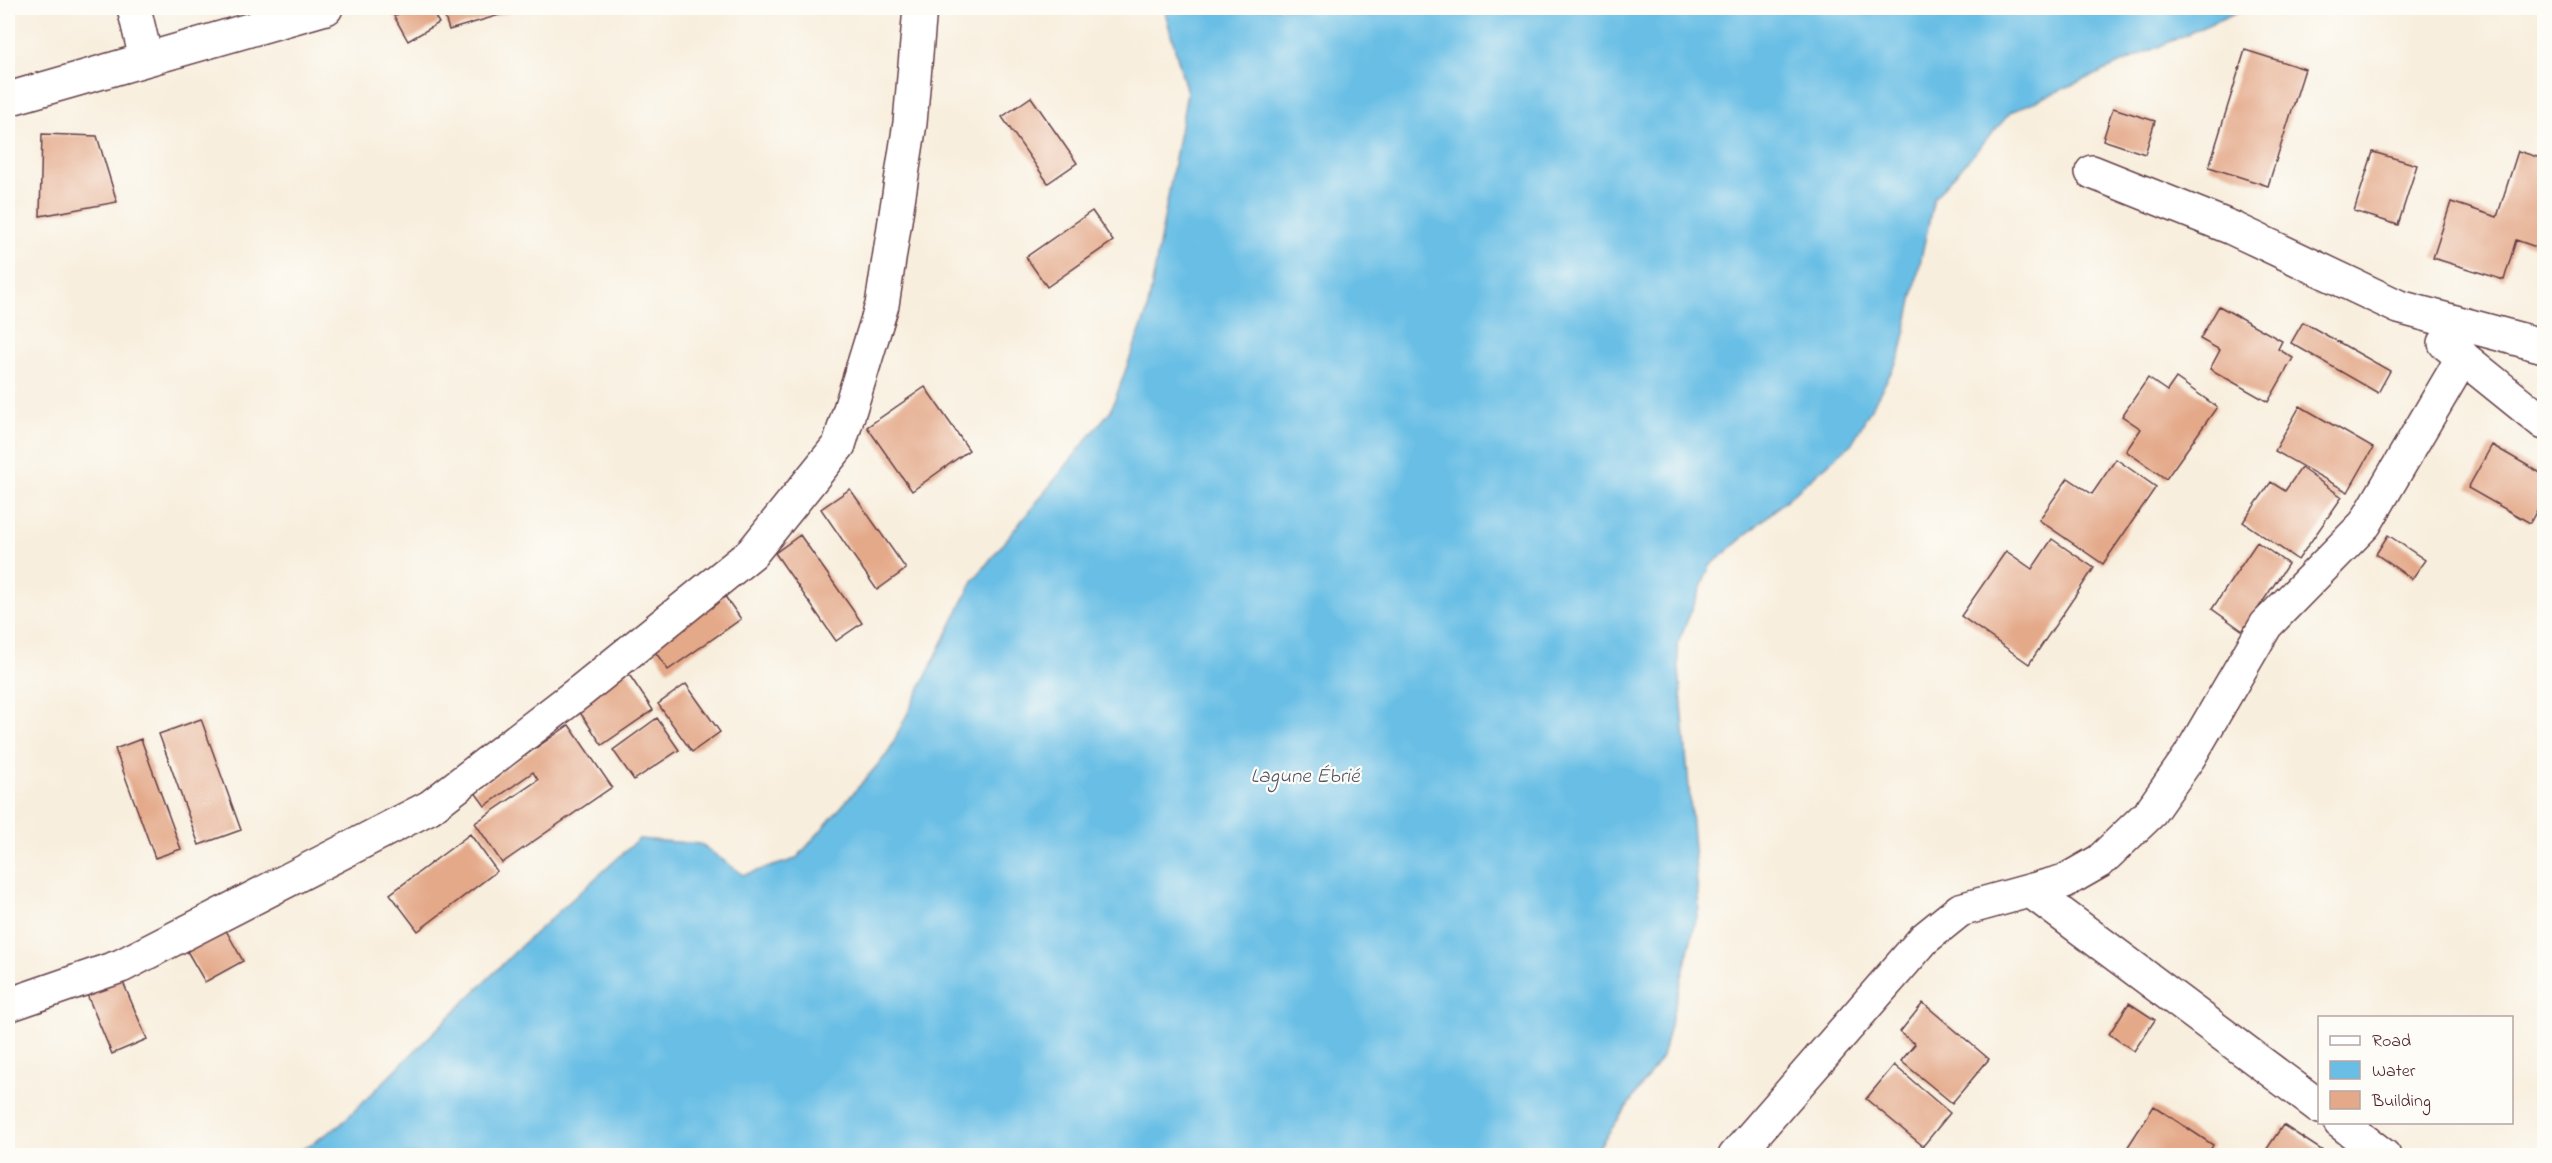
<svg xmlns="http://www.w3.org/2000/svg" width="2552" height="1163" font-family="'Indie Flower',sans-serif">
	<rect width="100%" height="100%" fill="#fdfcf7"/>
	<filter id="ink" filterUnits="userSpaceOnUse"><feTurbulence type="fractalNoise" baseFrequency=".0167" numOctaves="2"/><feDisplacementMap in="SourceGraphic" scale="12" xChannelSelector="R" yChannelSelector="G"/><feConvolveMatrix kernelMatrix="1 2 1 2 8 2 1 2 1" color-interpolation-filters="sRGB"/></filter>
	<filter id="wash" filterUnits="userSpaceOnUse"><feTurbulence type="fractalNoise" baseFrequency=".008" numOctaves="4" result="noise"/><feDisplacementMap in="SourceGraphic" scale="24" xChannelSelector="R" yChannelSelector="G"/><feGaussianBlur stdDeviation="1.35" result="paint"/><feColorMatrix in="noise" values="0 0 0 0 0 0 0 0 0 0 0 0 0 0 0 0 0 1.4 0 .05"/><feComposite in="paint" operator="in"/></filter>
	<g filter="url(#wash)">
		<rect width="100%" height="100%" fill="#f8eedd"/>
		<path fill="#68bee5" stroke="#596e88" stroke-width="1.5" d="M1164,8H2246L2011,112L1934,198L1900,356L1852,443L1710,566L1677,645L1699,908L1662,1057L1593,1155H294L339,1126L525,942L639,839L700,844L744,875L796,859L888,753L973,581L1111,410L1147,312L1187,93Z"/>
		<g id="blocks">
			<path fill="#e4a989" d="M409,8H430L439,23L408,41L394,16Z
				M442,8H523L449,30Z
				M2245,50L2305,69L2268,186L2209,167Z
				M1031,97L1077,163L1048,183L1002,117Z
				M2113,108L2155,121L2145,154L2103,140Z
				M42,134L97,136L117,202L40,216Z
				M2518,151L2544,159V231L2539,248L2516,240L2504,280L2433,258L2451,202L2497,217Z
				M2373,152L2417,165L2398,225L2354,211Z
				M1092,211L1113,241L1047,287L1026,257Z
				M2219,306L2282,341L2278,349L2293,358L2268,402L2210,369L2220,350L2200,339Z
				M2303,322L2390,371L2378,393L2291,343Z
				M2148,378L2167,391L2176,378L2217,407L2166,479L2126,451L2141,429L2122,416Z
				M925,387L969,450L912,491L867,427Z
				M2300,406L2373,448L2348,492L2275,451Z
				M2492,445L2544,475V497L2530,523L2468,488Z
				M2116,459L2156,487L2103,564L2039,520L2068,478L2092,494Z
				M2301,468L2342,497L2298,560L2243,522L2271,482L2285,491Z
				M850,489L906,569L877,590L821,509Z
				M800,535L862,623L836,641L775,553Z
				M2388,535L2425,560L2412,579L2376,554Z
				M2052,539L2094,568L2029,664L1961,616L2006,551L2032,569Z
				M2257,542L2288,564L2243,631L2212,609Z
				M724,595L741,619L668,670L651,646Z
				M626,670L653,710L602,745L575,705Z
				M686,684L720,732L692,752L658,704Z
				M657,718L679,750L634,780L613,750Z
				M201,719L241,830L199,845L159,734Z
				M569,725L612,787L502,863L475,823L538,780L533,772L485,806L474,791Z
				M141,739L181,849L155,858L115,749Z
				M470,834L497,871L418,931L390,894Z
				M223,925L243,961L205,982L184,946Z
				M120,975L147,1039L112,1054L85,990Z
				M1923,1003L1989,1059L1952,1103L1901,1061L1915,1044L1900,1032Z
				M2129,1003L2155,1020L2134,1051L2109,1034Z
				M1894,1065L1950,1113L1923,1146L1866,1099Z
				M2154,1106L2213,1145L2207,1156H2122Z
				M2283,1125L2323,1151L2320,1156H2262Z"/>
		</g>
	</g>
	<g filter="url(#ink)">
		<use href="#blocks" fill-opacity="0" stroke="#643e46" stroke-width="1.5"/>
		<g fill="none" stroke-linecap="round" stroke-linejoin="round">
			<g stroke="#643e46" stroke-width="36">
				<path id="street" d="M134,8L146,59
					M8,99L326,8
					M2092,172L2232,228L2399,307L2544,346
					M2445,343L2544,423
					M2032,892L2320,1107
					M8,1005L121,966L430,807L582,690L752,553L839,445L882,305L910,123L920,8
					M2340,1122L2384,1156
					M1735,1156L1924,939L1960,910L2065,881L2100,861L2149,814L2189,757L2266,625L2365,524L2463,357"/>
			</g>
			<use href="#street" stroke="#fff" stroke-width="33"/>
		</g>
	</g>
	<g text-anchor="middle" stroke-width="4.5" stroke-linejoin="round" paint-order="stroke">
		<g font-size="21" font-style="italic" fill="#54576c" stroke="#fdfcf7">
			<text x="1305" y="782">Lagune Ébrié</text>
		</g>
	</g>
	<rect width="2552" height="1163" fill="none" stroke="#fdfcf7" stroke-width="30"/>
	<rect x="2318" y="1016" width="195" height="108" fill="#fdfcf7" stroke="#b5a4a5" stroke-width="1.5"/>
	<rect x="2330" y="1036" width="30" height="9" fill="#ffffff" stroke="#b5a4a5" stroke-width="1.5"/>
	<text x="2372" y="1046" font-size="18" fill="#4a1f2b">Road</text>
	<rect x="2330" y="1061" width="30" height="18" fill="#68bee5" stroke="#b5a4a5" stroke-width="1.5"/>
	<text x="2372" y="1076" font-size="18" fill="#4a1f2b">Water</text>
	<rect x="2330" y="1091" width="30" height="18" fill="#e4a989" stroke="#b5a4a5" stroke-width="1.5"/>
	<text x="2372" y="1106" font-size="18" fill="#4a1f2b">Building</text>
</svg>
